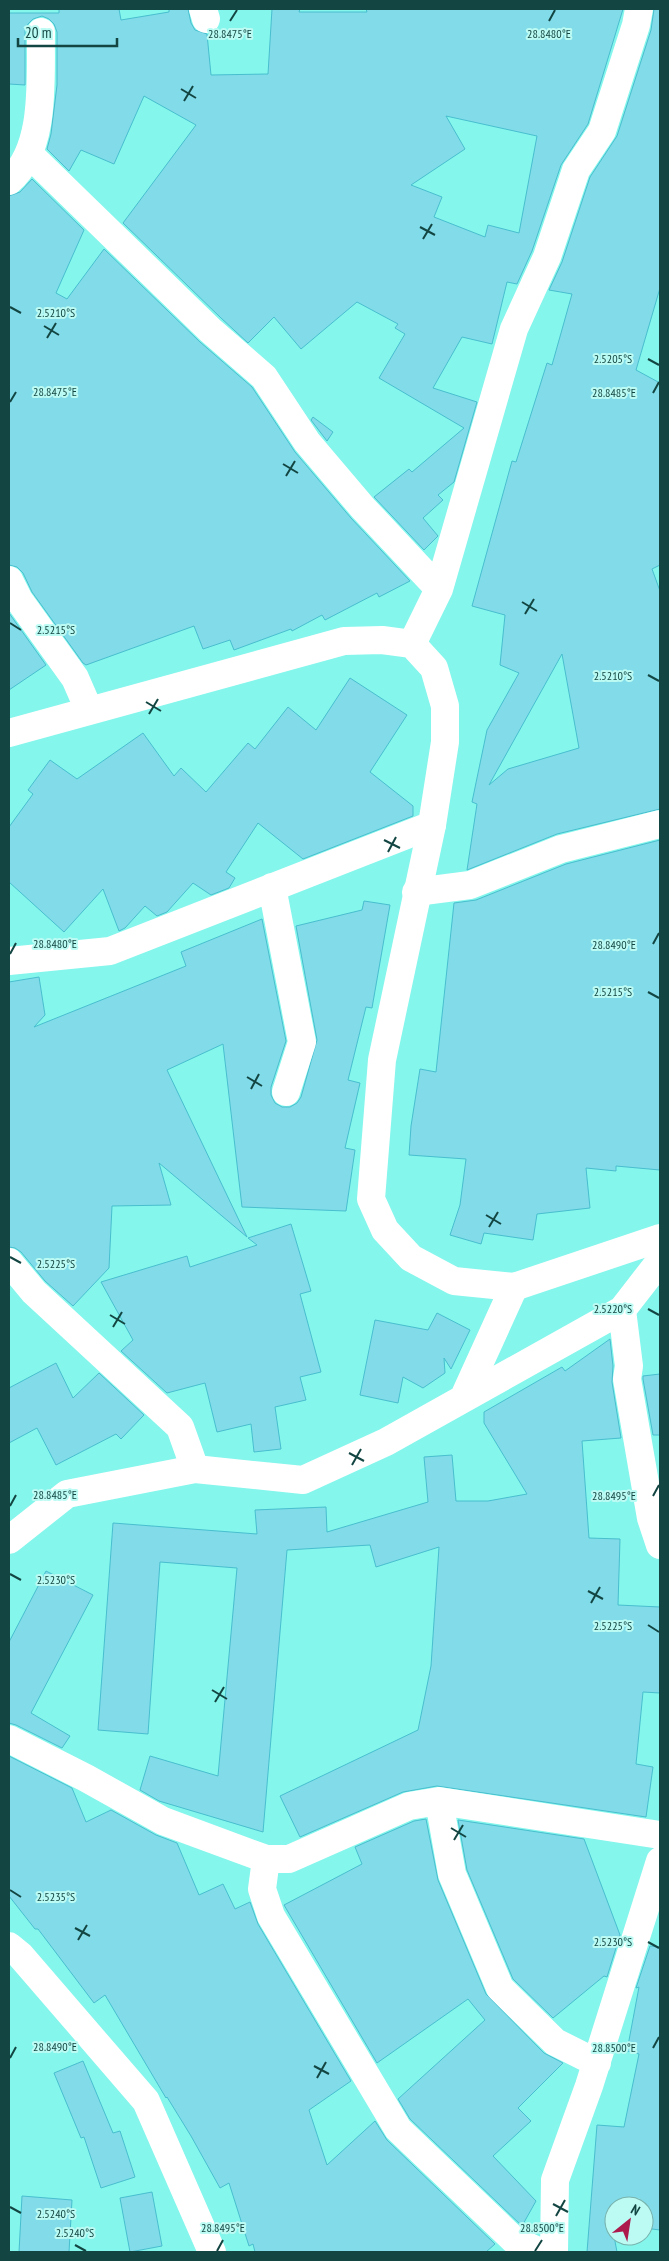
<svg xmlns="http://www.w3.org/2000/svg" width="669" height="2261" font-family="'PT Sans Narrow',sans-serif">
	<rect width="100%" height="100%" fill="#84f6ec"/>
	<path fill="#82dbe9" stroke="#48bece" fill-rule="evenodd" d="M59,9H119L121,20L169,12V9H188L191,23L195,30L207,34L211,75L268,74L272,9H300L299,12H367L366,9H623L588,124L561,165L532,251L517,284L507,282L492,344L462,337L433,388L477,402L454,482L438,495L443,500L423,518L438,536L424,550L374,497L409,469L412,472L464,428L379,378L405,334L395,328L398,324L357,302L301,349L274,317L248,343L221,318L123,223L196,125L144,96L114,164L81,150L69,171L47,149L51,134L57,85V32L54,24L49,19L42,16L33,19L28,24L25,31V85L9,84V13H59ZM446,116L537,136L519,233L488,225L485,237L434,217L442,197L411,185L465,149Z
		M654,9H660V288L636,370L660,383V565L652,569L660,591V809L557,834L467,870L477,804L472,802L487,730L519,673L500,665L505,615L472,606L512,461L516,462L547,363L552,365L572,294L549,290L562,262L590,177L617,136L651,30ZM562,654L579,748L508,769L489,785Z
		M32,179L84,230L56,293L67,299L104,249L200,342L252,387L295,452L351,518L410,581L379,597L377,593L325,620L322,615L292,631L291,629L234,650L230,640L203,649L194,626L86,665L83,663L32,592L23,573L17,567L9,565V196L20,192Z
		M313,417L333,432L327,441L311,420Z
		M9,613L46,665L9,690Z
		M350,678L407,715L370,772L413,806V816L303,859L258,823L226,872L235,878L229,888L211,895L193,883L167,912L157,916L145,906L125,928L119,931L103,889L64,932L9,882V827L33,794L28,790L50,760L77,779L143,733L174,776L181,768L206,792L248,743L255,749L288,707L316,730Z
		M660,840V1170L616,1166V1171L586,1168L590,1208L537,1214L533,1240L484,1233L481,1244L450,1235L460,1205L466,1159L409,1155L411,1126L420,1069L436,1072L454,903L476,900L566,864Z
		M364,901L390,905L372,1008L366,1007L348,1080L360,1083L345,1148L355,1150L346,1211L242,1207L223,1044L167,1070L247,1237L159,1163L171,1205L112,1206L109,1268L73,1306L45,1281L21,1252L15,1248L9,1247V982L39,977L45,1015L34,1027L186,966L181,952L262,919L286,1041L271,1087V1095L275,1103L282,1107H290L297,1103L301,1097L317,1040L296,926L362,910Z
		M291,1224L311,1291L300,1294L321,1372L300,1377L306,1400L275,1407L281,1449L254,1452L251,1424L217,1432L205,1383L167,1393L121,1351L133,1340L101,1282L187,1256L190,1267L257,1245L248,1238Z
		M437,1313L470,1330L451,1369L444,1358L445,1373L423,1388L403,1377L398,1403L360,1395L375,1320L428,1330Z
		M610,1339L613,1366L612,1382L621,1438L582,1441L589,1538L620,1539L618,1605L660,1607V1693L643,1692L636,1764L653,1767L646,1817L437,1786L403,1792L300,1837L280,1796L418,1730L431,1666L439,1547L376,1567L370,1545L287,1550L263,1832L159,1801L140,1790L150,1756L218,1776L237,1568L160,1562L148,1734L98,1730L113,1523L257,1534L255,1510L326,1507L327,1532L428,1502L424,1457L452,1455L456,1501H488L527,1494L484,1423V1412L562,1367L565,1371Z
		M56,1363L73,1398L99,1373L144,1415L121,1439L116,1434L56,1465L37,1428L9,1443V1388Z
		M660,1374V1435H653L643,1379V1376Z
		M46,1571L93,1595L31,1713L70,1736L62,1748L16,1725L9,1723V1642Z
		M9,1756L72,1788L86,1822L111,1810L156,1835L177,1843L199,1895L223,1884L235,1909L250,1902L258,1924L351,2081L309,2110L327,2165L375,2121L387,2140L495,2244L486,2252H255L253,2244L249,2246L229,2183L220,2188L191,2136L167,2097L166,2098L105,1995L94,2003L38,1929H35L9,1896Z
		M426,1819L438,1880L486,1994L544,2053L563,2063L518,2108L531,2121L493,2156L536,2201L522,2226L410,2119L398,2099L485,2020L468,1999L377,2063L284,1905L362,1864L355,1847L414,1821Z
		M458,1820L584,1839L620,1935L607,1977L604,1976L553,2018L513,1979L467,1870Z
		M650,1946L660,1947V2230L644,2228V2206H614V2236L617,2252H587L597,2125L624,2127L639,2054L627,2051L639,1987L636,1988Z
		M83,2061L113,2133L120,2131L135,2177L101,2188L84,2137L81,2138L54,2073Z
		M152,2192L162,2246L130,2252L120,2198Z
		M22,2196L72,2200L69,2252H19Z"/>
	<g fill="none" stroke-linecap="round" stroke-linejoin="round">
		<path stroke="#fff" stroke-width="28" d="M203,9L206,19
			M29,154L210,330L264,377L307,442L363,508L439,589
			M9,181C47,148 40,78 41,32
			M9,580L19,600L75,678L89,710
			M412,644L439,589L514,329L547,257L576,170L602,131L636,25L639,9
			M272,887L302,1042L286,1092
			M416,892L470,885L561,849L660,824
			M9,961L110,951L432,825
			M9,1262L34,1292L180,1427L195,1469
			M622,1310L629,1366L627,1379L651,1518L660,1545
			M464,1397L514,1287
			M9,1540L67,1494L195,1469L303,1480L386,1442L622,1310L660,1261
			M9,1739L86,1778L163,1821L266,1859L262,1889L271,1916L398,2129L514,2240L540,2252
			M439,1801L452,1874L500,1988L555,2042L597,2063
			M266,1859H289L409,1806L439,1801L660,1835
			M9,1946L20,1955L146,2101L212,2252
			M554,2252L555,2180L589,2086L660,1861"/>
		<path stroke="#fff" stroke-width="28" d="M9,733L344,641L382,640L412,644L434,668L445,706V742L432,825L382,1060L371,1199L385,1230L411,1258L454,1281L514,1287L660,1238"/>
	</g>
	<path fill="none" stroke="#134642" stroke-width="2" d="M230,21L237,10M549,21L555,10M181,89L196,98M184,101L193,86M420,227L435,235M423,239L432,224M10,307L21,313M44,326L59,335M47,338L56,323M648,359L659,365M653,393L659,382M10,402L16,392M283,464L298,473M286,476L295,461M522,602L537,611M525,614L534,599M10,623L21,630M648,675L659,681M146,702L161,711M149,714L158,699M384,840L400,848M388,852L396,837M653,944L659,933M10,954L16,943M648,992L659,998M247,1077L262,1086M251,1089L259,1074M486,1215L501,1224M489,1227L498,1212M10,1257L21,1263M648,1309L659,1315M110,1315L125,1324M113,1327L122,1312M349,1453L364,1461M352,1465L361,1449M653,1496L659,1485M10,1506L16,1495M10,1574L21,1580M588,1591L603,1599M591,1603L600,1587M648,1625L659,1632M212,1690L227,1699M215,1702L224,1687M451,1828L466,1837M454,1840L463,1825M10,1890L21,1897M75,1928L90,1936M78,1940L87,1925M648,1942L659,1948M653,2048L659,2037M10,2058L16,2047M314,2066L329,2074M317,2078L326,2062M553,2204L568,2212M10,2207L21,2213M556,2216L565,2200M75,2245L86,2251M217,2251L223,2240M535,2251L542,2240"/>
	<g font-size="12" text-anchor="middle" fill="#134642" stroke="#bcfbf4" stroke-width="4" stroke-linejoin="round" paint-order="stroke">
		<text x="230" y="38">28.8475°E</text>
		<text x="549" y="38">28.8480°E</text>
		<text x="56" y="317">2.5210°S</text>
		<text x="613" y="363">2.5205°S</text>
		<text x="55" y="396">28.8475°E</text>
		<text x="614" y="397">28.8485°E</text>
		<text x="56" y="634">2.5215°S</text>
		<text x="613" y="680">2.5210°S</text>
		<text x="55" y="948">28.8480°E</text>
		<text x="614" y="949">28.8490°E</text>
		<text x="613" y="996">2.5215°S</text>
		<text x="56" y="1268">2.5225°S</text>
		<text x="613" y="1313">2.5220°S</text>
		<text x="55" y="1499">28.8485°E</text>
		<text x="614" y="1500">28.8495°E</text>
		<text x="56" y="1584">2.5230°S</text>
		<text x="613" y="1630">2.5225°S</text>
		<text x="56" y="1901">2.5235°S</text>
		<text x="613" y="1946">2.5230°S</text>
		<text x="55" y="2051">28.8490°E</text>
		<text x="614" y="2052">28.8500°E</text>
		<text x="56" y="2218">2.5240°S</text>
		<text x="223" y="2232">28.8495°E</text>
		<text x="542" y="2232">28.8500°E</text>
		<text x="75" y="2237">2.5240°S</text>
	</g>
	<rect width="669" height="2261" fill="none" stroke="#134642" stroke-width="20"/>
	<g transform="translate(629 2221) rotate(30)"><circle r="24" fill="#bcfbf4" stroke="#78b3ad"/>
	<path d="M0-4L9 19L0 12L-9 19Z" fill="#ad1b4d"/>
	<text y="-8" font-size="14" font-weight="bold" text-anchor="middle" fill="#134642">N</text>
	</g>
	<path d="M18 38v8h99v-8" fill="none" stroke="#134642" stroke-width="2.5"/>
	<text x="25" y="38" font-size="15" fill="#134642" stroke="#bcfbf4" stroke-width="4" paint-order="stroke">20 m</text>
</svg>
